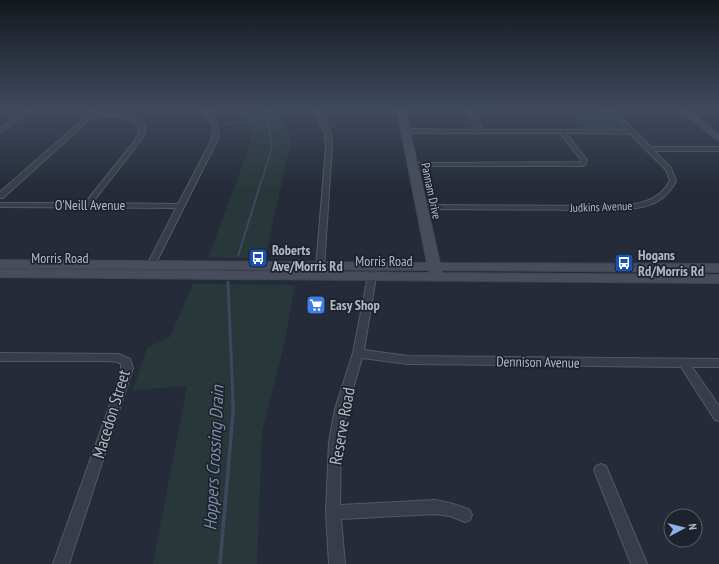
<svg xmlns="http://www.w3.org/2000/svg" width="719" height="564" font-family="'PT Sans Narrow',sans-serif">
	<rect width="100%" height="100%" fill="#252b38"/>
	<path fill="#28383a" d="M240,110H276L284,118L291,141L265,258H208L251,142L248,123L222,126L221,123L245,120L240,113Z
		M566,110H604L624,130L582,129Z
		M193,284L295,285L285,341L262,431L257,564H153L187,386L133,390L147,348L170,337Z"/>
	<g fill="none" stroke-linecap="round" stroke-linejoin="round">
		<path stroke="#3c485f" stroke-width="1.5" d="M261,183L272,147L266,110"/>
		<path stroke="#3c485f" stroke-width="2" d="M238,256L261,182"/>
		<path stroke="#3c485f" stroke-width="3" d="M228,282L233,402"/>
		<path stroke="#3c485f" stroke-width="3.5" d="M220,564L233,413V401"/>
		<g stroke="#535963" stroke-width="2">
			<path id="street" d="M26,110H32L0,133V128Z
				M94,110L97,112L94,114C106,114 148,112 145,132C144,136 141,140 139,143L92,203L178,204L212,139L213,127L203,110H209C215,119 221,127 218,139L154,267H148L147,265L176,208L0,207V203H85L134,142L139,132L138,125C126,114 106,117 91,118L3,198H0V192Z
				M314,110H320L331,134L332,147L324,267L320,270L316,267L326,147L325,134Z
				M466,110H472L482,130H627L607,110H613L651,147H719V151H654L671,168L676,181C663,207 640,209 613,210L418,209L417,207L421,205L613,206C635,205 658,203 670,181L666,170L630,134L566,133L587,160L585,165L583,166H410L409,165L412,163L580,162L581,160L560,133H405L402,131L405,129L476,130Z
				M371,264L375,267L376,276L364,350L408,356L719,359V367H692L719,406V421L715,420L681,367L408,364L362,358L347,409L341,442L340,505L435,500C448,502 458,505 470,510L472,515L470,520L465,522L450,516L435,514L341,519L345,564H329L326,512L329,442L335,409L353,353L368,276L367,267Z
				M0,353L119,354L130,359L133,368L69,564H53L121,374V364L117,362L109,361H0Z
				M601,464L606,466L647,564H631L594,470L596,466Z"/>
		</g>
		<g stroke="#414751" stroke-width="2">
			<path id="secondary" d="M397,110H405L440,263L719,264V272L442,270V273L719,275V283L0,277V269L429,273V270L0,268V260L427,263Z
				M678,110H687L719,134V141Z"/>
		</g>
		<use href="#street" fill="#383e49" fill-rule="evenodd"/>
		<use href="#secondary" fill="#474d5b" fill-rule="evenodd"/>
	</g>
	<linearGradient id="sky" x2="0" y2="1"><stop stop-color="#14181f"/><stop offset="0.58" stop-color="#404a5e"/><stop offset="1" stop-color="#404a5e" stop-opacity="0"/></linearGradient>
	<rect width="719" height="189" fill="url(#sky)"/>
	<defs>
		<g id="bus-square" transform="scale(1)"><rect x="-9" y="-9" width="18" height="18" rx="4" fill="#1a4fb4" stroke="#1d232d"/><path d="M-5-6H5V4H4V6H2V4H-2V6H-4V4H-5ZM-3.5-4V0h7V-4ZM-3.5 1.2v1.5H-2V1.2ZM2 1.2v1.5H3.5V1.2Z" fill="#fff"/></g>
		<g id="supermarket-square" transform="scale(1)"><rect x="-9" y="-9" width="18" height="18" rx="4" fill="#3f7fe0" stroke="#1d232d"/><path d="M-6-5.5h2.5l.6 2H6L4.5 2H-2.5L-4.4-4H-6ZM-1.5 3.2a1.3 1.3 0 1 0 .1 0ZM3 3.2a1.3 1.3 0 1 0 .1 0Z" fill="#fff"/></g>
	</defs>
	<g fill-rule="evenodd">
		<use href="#bus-square" x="258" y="258"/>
		<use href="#bus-square" x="624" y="263"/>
		<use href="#supermarket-square" x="316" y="305"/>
	</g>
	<g text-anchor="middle" stroke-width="3.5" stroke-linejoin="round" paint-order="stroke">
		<g font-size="12" fill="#b3b9c4" stroke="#1d232d">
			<text transform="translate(431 191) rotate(78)" y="4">Pannam Drive</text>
			<text transform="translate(601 207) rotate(-2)" y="4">Judkins Avenue</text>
		</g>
		<g font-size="14" fill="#b3b9c4" stroke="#1d232d">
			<text x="90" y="210">O'Neill Avenue</text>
			<text x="60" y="263">Morris Road</text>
			<text x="384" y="266">Morris Road</text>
			<text transform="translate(538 362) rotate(1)" y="5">Dennison Avenue</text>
		</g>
		<g font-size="14" font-weight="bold" fill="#b3b9c4" stroke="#1d232d" text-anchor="start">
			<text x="272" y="255">Roberts<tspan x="272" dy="16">Ave/Morris Rd</tspan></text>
			<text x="638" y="260">Hogans<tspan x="638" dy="16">Rd/Morris Rd</tspan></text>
			<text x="330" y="310">Easy Shop</text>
		</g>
		<g font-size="17" fill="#b3b9c4" stroke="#1d232d">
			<text transform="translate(111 414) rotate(-73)" y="6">Macedon Street</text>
			<text transform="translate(342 426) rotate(-80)" y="6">Reserve Road</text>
		</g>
		<g font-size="18" font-style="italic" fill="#7e8ea9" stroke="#1d232d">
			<text transform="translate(214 458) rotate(-87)" y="6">Hoppers Crossing Drain</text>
		</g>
	</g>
	<g transform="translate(683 528) rotate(83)"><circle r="19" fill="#1d232d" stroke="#595f69"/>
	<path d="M0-3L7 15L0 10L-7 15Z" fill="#92adeb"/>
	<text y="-6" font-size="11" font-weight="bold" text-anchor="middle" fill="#b3b9c4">N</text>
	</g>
</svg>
